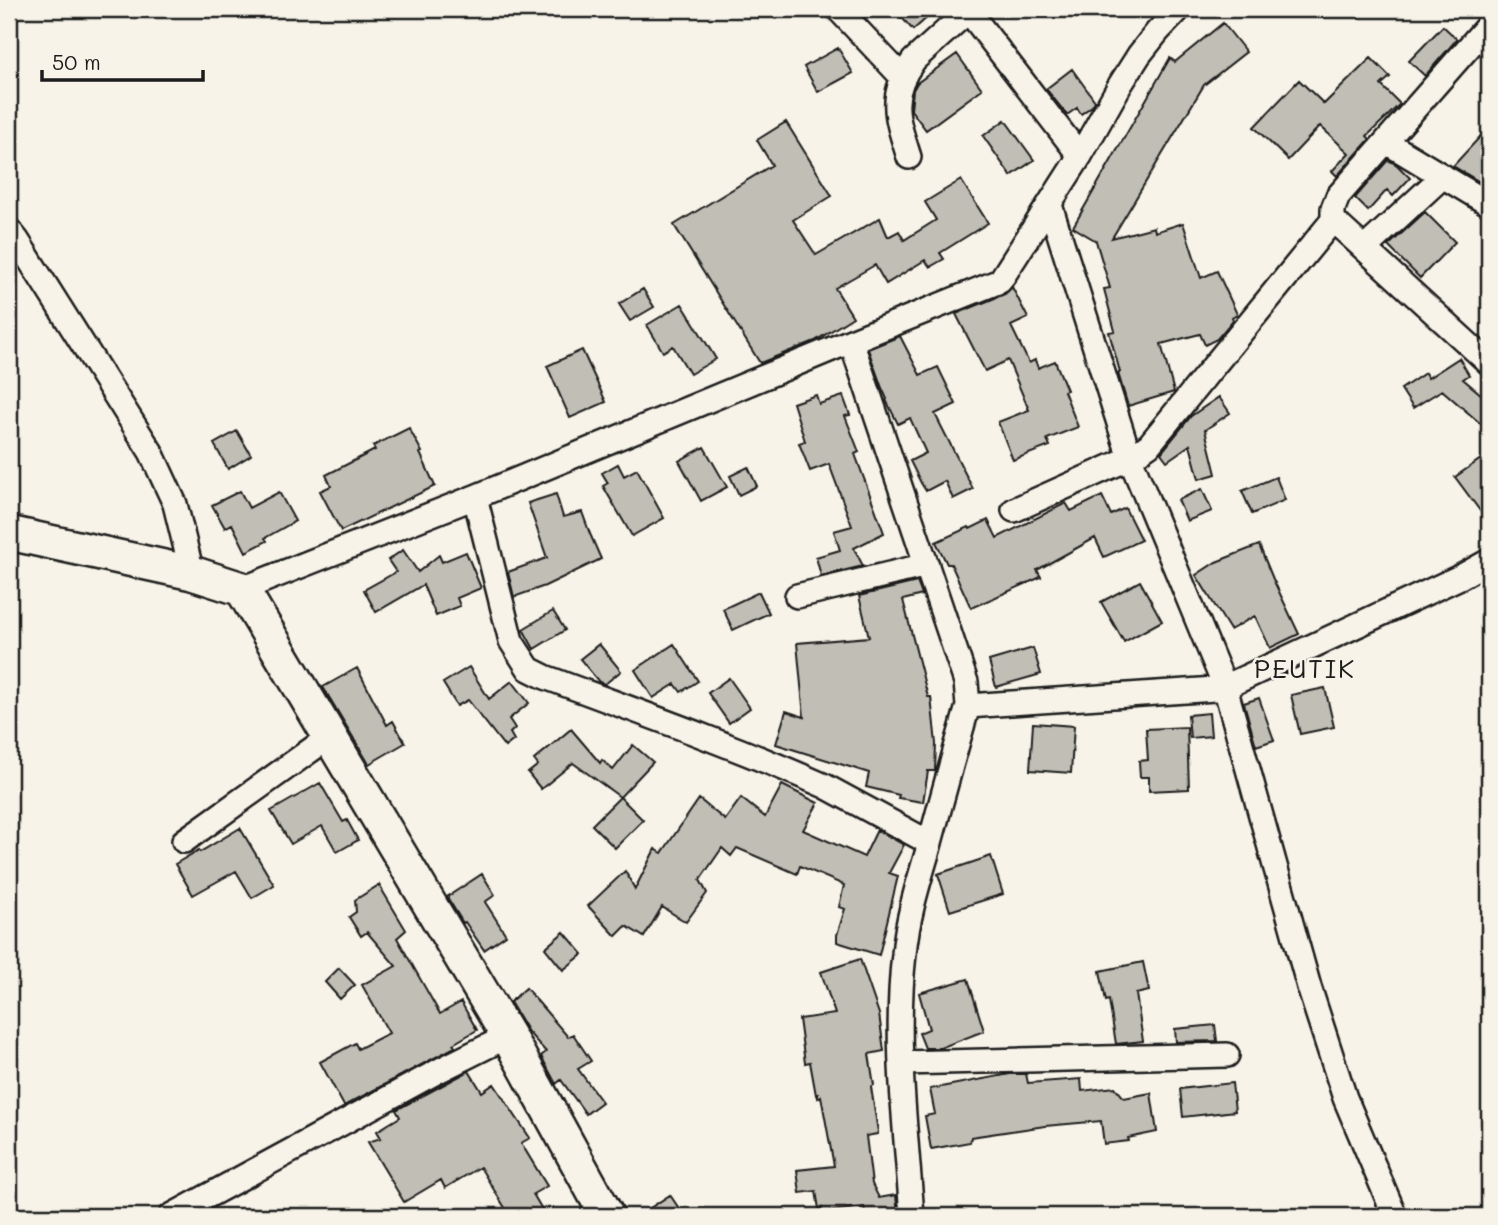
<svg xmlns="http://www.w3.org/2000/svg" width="1498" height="1225" font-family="Mali,sans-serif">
	<rect width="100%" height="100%" fill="#f7f3e8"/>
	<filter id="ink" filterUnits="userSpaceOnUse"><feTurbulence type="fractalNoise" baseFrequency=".0143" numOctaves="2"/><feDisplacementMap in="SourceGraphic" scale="14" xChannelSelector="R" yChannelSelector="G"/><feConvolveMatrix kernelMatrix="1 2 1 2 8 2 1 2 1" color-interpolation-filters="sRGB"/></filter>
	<g filter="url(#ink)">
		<path fill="#c0beb5" stroke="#1c1c1c" stroke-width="2" d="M894,9H937L913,30Z
			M1223,23L1246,52L1204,85L1112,238L1154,227L1155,232L1183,223L1201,278L1217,271L1237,314L1232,317L1233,320L1217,339L1205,345L1200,334L1161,344L1174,392L1128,406L1118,373L1120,372L1109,332L1115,331L1104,289L1110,288L1096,241L1073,227L1170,58L1175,62Z
			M1443,26L1457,39L1425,76L1409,61Z
			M838,48L853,73L818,92L804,67Z
			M957,54L982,89L926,130L911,110L913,90L917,83Z
			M1371,58L1390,77L1381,85L1400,104L1367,136L1370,139L1337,176L1332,171L1349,153L1320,126L1288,160L1254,127L1299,80L1324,104Z
			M1072,69L1095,101L1092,106L1081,114L1077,108L1067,115L1046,89Z
			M1005,120L1034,160L1011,176L983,136Z
			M786,122L832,196L793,220L816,255L880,218L888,237L899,231L904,240L936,220L925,202L961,180L988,223L940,253L944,259L930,267L925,260L886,284L875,265L835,288L853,317L815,341L760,363L674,225L772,165L757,140Z
			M1489,127V171L1480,182L1453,166Z
			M1388,160L1397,165L1410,178L1393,196L1387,190L1368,211L1355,198Z
			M1425,212L1455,242L1420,278L1388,246Z
			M1012,287L1028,318L1011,326L1029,363L1035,360L1038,368L1055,361L1067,390L1064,391L1078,427L1047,439L1050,446L1013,460L998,422L1029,410L1008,360L985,371L956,314L1005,294Z
			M643,289L654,307L630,321L619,304Z
			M682,304L716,359L690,374L673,346L663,352L647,325Z
			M900,336L920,375L938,367L956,404L935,414L973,489L953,499L945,481L926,491L921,483L910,461L926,453L910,418L898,424L886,400L887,399L882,388L868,349Z
			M582,350L606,402L570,418L547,366Z
			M1459,358L1469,375L1463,379L1489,401V414L1481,424L1442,390L1413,408L1401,389L1425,373L1428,378Z
			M816,395L819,404L843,396L850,415L845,416L859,452L855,454L884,533L854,548L863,566L821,576L816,557L840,550L834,531L852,526L829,464L810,471L799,443L805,441L793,403Z
			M1219,397L1230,413L1205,430L1216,474L1199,479L1190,445L1167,461L1161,453L1191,416Z
			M409,428L422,452L420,453L435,486L341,531L320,491L331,486L326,475L375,450L373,446Z
			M237,431L251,455L228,469L214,444Z
			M704,447L727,487L701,501L679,461Z
			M1481,459L1489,470V523L1455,477Z
			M618,464L624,476L637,469L664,518L632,536L603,486L608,483L602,473Z
			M748,467L757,486L739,495L730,476Z
			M1276,477L1285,500L1252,514L1242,491Z
			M1202,489L1212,511L1187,521L1178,500Z
			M240,491L249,508L279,492L295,521L265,538L267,541L246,552L232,524L225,528L212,505Z
			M556,494L563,517L582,512L590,534L601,559L545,586L514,597L508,572L547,558L528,503Z
			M1102,496L1111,515L1125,508L1141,540L1104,557L1095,538L1037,570L1041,577L971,608L951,564H947L936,542L969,527L970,529L988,520L997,538L1066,503L1071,511Z
			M1259,545L1273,579L1299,634L1270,648L1255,616L1230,630L1196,575L1216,562Z
			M403,550L418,572L439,555L442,562L466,552L481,588L457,598L460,606L436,616L423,585L376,612L364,590L396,572L388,560Z
			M1140,581L1162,621L1124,642L1101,602Z
			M917,582L922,595L903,600L928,697H931L936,744L935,771H928L923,802L898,798L899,795L866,787L869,773L776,744L786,711L804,717L797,643L869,637L859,596Z
			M759,592L769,613L733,630L723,609Z
			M553,611L565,630L534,649L523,629Z
			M599,644L621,671L605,684L599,682L580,659Z
			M674,644L698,681L681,692L675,684L653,698L635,670Z
			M1033,648L1041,674L996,687L989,661Z
			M469,667L489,699L512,681L529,703L509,719L515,728L510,733L514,740L505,747L468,700L457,706L443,683Z
			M357,668L387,725L393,721L405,743L369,764L323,687Z
			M729,678L750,708L729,723L708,693Z
			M1325,688L1334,727L1300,734L1291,695Z
			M1259,698L1274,740L1256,746L1244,703Z
			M1209,713L1211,736L1190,738L1188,715Z
			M1033,723L1074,726L1071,773L1030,770Z
			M1187,727L1189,789L1149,791V777H1140L1139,761L1148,760L1146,729Z
			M571,729L600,763L602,760L613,770L633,745L653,762L620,797L573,763L541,789L528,773L538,765L534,760Z
			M320,783L343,822L347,820L358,840L337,852L322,826L291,844L271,811Z
			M782,785L818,803L803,830L864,857L877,830L904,845L889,873L898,876L879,955L837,942V935L845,909L839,907L844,885L800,866L797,874L737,848L731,856L722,848L700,880L707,893L686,922L662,907L644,937L626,926L616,936L588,906L625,871L635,889L655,849L662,853L699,799L725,820L741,798L765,817Z
			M620,797L643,820L615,848L592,825Z
			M240,828L274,885L252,898L236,871L193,895L175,864L199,850L200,852Z
			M991,856L1003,894L950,911L938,874Z
			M482,874L495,895L485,902L506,935L484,950L465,922L463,923L447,897Z
			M379,885L406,930L397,938L440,1014L461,1002L477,1030L453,1044L455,1047L344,1106L320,1062L355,1043L358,1049L389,1033L362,985L396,966L367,932L361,936L349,917L356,912L355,900Z
			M564,932L583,954L563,970L545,948Z
			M860,959L879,1014L884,1051L869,1054L874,1085L871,1087L878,1132L877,1134L866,1136L872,1184L879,1198L896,1195L898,1216H866L864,1207L823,1212L822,1208L819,1209L816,1191L800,1193L797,1170L834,1166L821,1096L818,1098V1094L816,1095L810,1062L805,1063L799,1019L835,1014L821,972Z
			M1143,962L1149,991L1136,994L1143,1041L1116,1044L1109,1000L1106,1001L1100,971Z
			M339,968L355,985L340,999L325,982Z
			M968,979L984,1031L940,1048H925L919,1033L929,1029L919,993Z
			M526,988L568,1037L573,1034L591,1061L578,1069L602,1102L586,1114L561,1080L556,1084L541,1056L546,1052L528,1032L510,1002Z
			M1215,1025L1217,1041L1176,1042L1175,1029Z
			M469,1071L482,1092L494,1084L530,1138L521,1143L547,1186L533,1194L543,1211L534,1216H510L480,1167L445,1188L441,1180L404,1202L368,1142L381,1138L377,1131L400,1117L396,1110Z
			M1010,1074H1026L1028,1083L1081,1079L1082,1091L1115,1087L1124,1098L1151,1093L1157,1132L1128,1138L1129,1141L1104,1144L1101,1121L1045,1126L971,1137L970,1142L931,1149L925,1116L935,1114L930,1089Z
			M1232,1083L1235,1111L1183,1117L1180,1089Z
			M670,1195L684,1216H638Z"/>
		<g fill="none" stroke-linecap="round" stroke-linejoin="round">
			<g stroke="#1c1c1c" stroke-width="28">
				<path id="street" d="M838,9L903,78
					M967,9L1080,156
					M1386,142L1489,204
					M909,157C897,119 887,96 914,60L968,11
					M1050,205L1130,458L1225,687L1309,987L1345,1098L1395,1216
					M1333,220V209L1338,196L1489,24
					M9,230L17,240L151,452L175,504L192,573
					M1365,248L1443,176
					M851,341L966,682L968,706C954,754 941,802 928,850C918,884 907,919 904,954C894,1040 906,1131 912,1216
					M475,497L511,641L529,669L545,677C639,712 734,746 825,786L930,843
					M1014,510L1130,458L1149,445L1333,220L1489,363
					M242,589L475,497L851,341L1000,281L1080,156L1120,85L1139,55L1158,31L1179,9
					M797,596L927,565
					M968,706L1215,689L1225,687L1462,576L1489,561
					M184,841L329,737
					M901,1063L1227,1055
					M171,1216L440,1070L508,1036"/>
			</g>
			<g stroke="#1c1c1c" stroke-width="38">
				<path id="secondary" d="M9,533L192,573L242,589L508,1036L607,1216"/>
			</g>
			<use href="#street" stroke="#f7f3e8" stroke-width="23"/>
			<use href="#secondary" stroke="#f7f3e8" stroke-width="33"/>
		</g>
	</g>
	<g text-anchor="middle" stroke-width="5" stroke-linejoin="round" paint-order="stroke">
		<g font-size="26" letter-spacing="2" fill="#1c1c1c" stroke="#f7f3e8">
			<text x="1305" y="678">PEUTIK</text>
		</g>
	</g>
	<rect width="1498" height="1225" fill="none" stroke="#f7f3e8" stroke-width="35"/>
	<rect x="18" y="18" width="1463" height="1190" fill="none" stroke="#1c1c1c" stroke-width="2.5" filter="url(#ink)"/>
	<path d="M42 70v10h161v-10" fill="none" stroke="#1c1c1c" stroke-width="3.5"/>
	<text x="52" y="70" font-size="21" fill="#1c1c1c" stroke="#f7f3e8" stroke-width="5" paint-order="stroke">50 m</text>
</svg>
